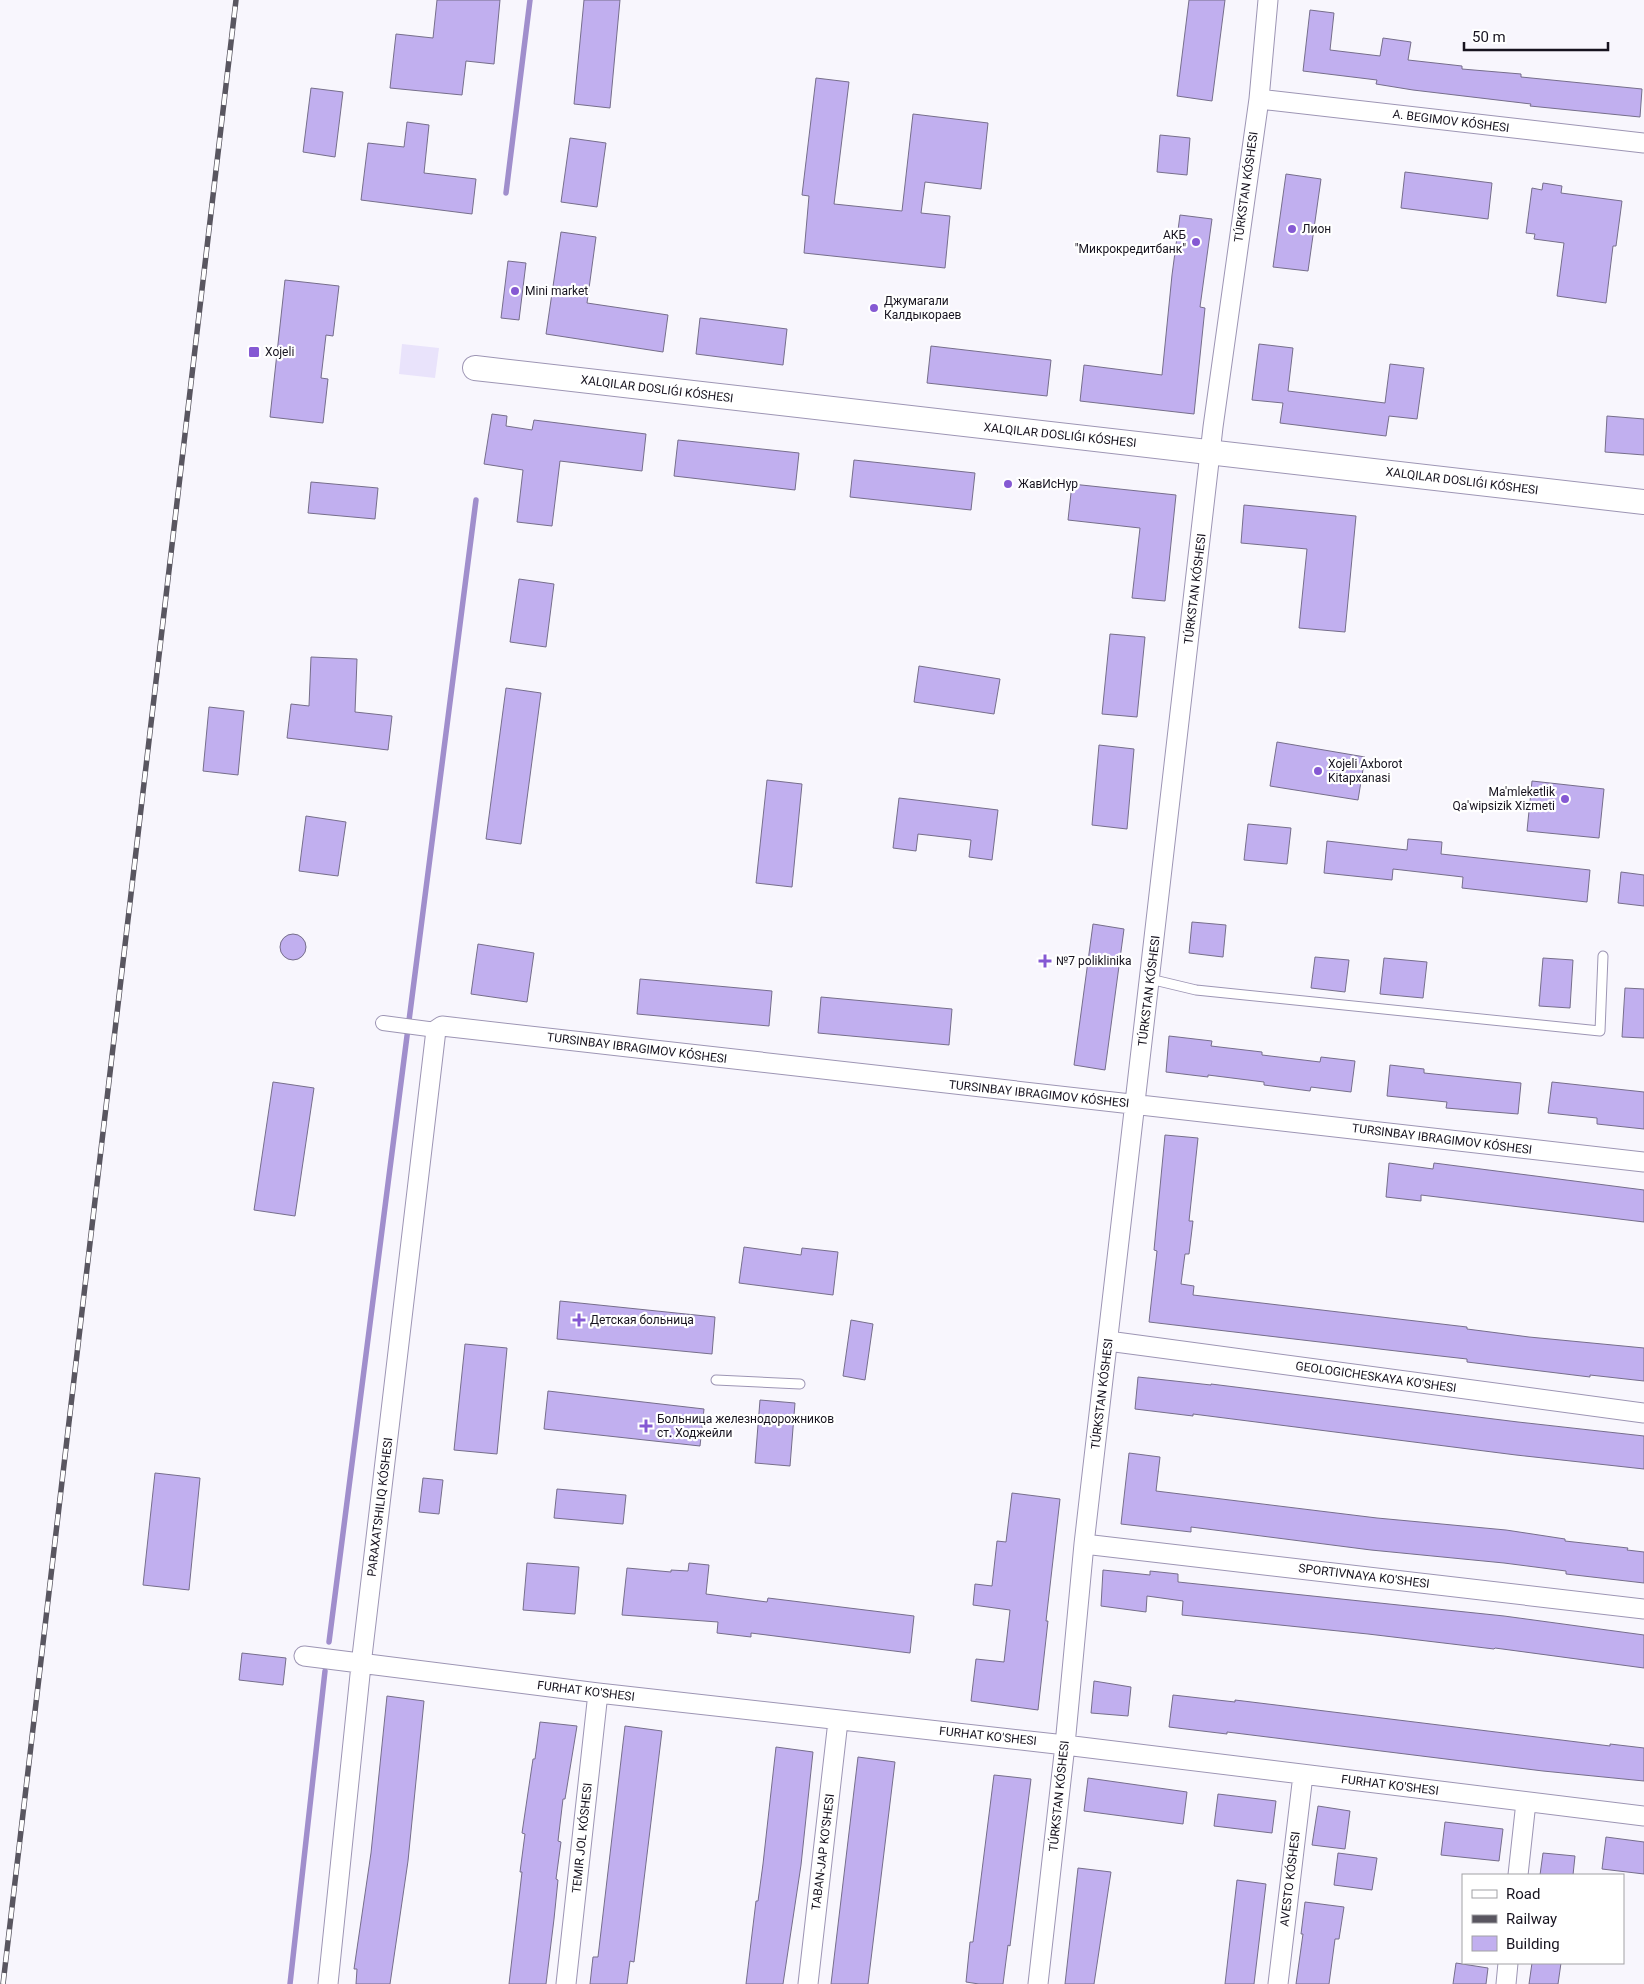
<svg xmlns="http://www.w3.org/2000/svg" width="1644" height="1984" font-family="Roboto,sans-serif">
	<rect width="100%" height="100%" fill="#f8f6fd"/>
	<path fill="#e9e3fb" d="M402,344L439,348L435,378L399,374Z"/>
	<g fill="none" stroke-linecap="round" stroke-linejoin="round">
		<path stroke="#a08ecc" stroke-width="5.5" d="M506,193L530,0
			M329,1642L476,500
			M290,1984L325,1671"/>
	</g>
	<path fill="#c1afef" stroke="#766e8b" d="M437,0H500L494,64L466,61L462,95L390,88L396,34L433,38Z
		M584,0H620L610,108L574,104Z
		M1189,0H1225L1212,101L1177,96Z
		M1310,10L1334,13L1330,50L1380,56L1383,38L1411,42L1408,60L1462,66V69L1521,74V77L1642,89L1640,117L1530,106L1531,104L1413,90L1376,84L1377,80L1303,71Z
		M816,78L849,82L834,204L902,211L913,114L988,123L981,189L925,182L921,213L950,216L945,268L804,253L809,196L802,195Z
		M311,88L343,92L335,157L303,152Z
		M407,122L429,125L424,173L476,179L472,214L361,200L368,143L404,147Z
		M1160,135L1190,138L1187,175L1157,172Z
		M570,138L606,143L597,207L561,202Z
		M1405,172L1492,183L1488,219L1401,208Z
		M1286,174L1321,179L1308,271L1273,267Z
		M1543,183L1562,186L1561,193L1622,201L1616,246H1613L1606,303L1557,296L1564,243L1534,239L1535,234L1526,233L1532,188L1542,190Z
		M1180,215L1212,219L1200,307L1205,308L1194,414L1080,401L1084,365L1162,375L1172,275Z
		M561,232L596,237L587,303L668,315L663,352L546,334Z
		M508,261L526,263L519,320L501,318Z
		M285,280L339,286L333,336L326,335L321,378L328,379L323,423L270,417Z
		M700,318L787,329L783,365L696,354Z
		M1259,344L1293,348L1288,391L1385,403L1390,364L1424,368L1417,419L1389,416L1386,436L1280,423L1283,403L1252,400Z
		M931,346L1051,360L1047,396L927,383Z
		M492,414L507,416L506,426L532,430L534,420L646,434L642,471L560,461L552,526L517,522L523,470L484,464Z
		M1607,416L1644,419V455L1605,452Z
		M678,440L799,453L795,490L674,476Z
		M854,460L975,473L971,510L850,497Z
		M311,482L378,488L375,519L308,513Z
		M1072,484L1176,495L1165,601L1132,598L1140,528L1068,520Z
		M1244,505L1356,516L1345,632L1299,628L1307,549L1241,543Z
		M519,579L554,584L546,647L510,642Z
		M1110,634L1145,637L1137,717L1102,714Z
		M311,657L357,659L355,712L392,716L388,750L287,738L291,704L309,706Z
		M919,666L1000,679L994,714L914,702Z
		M506,688L541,693L521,844L486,839Z
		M209,707L244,711L238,775L203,771Z
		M1277,742L1365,757L1358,800L1270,786Z
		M1099,745L1134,749L1127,829L1092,825Z
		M767,780L802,784L792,887L756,883Z
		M1532,781L1604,789L1599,838L1527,831Z
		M899,798L998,810L992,860L969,857L971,840L918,834L916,851L893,848Z
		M306,816L346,822L338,876L299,871Z
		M1248,824L1291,828L1287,864L1244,860Z
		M1408,839L1442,842L1441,854L1590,870L1587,902L1462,888L1463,877L1393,869L1392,880L1324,873L1327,841L1407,850Z
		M1621,872L1644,875V906L1618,903Z
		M1192,922L1226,925L1223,957L1189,953Z
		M1093,924L1124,929L1105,1070L1074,1065Z
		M280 947a13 13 0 1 1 26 0a13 13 0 1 1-26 0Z
		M478,944L534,953L527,1002L471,994Z
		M1315,957L1349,960L1345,992L1311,988Z
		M1384,958L1427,962L1423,998L1380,994Z
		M1543,958L1573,960L1570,1008L1539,1006Z
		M640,979L772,991L769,1026L637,1014Z
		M1625,988L1644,989V1038L1622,1037Z
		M821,997L952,1009L949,1045L818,1033Z
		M1169,1036L1212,1041L1211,1046L1262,1052V1055L1320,1062L1321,1057L1355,1061L1351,1092L1311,1087L1310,1091L1264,1085V1082L1208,1075V1077L1166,1072Z
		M1390,1065L1424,1069V1073L1521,1083L1518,1114L1446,1108L1447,1102L1387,1096Z
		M273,1082L314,1088L295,1216L254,1210Z
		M1552,1082L1644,1092V1129L1597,1124V1118L1548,1113Z
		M1165,1135L1198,1138L1189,1221H1193L1189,1254H1185L1181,1284L1194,1286L1193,1295L1467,1327V1329L1529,1337L1644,1348V1381L1590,1375V1377L1467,1362V1359L1405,1352L1149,1322L1157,1251L1154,1250Z
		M1389,1163L1433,1169L1434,1163L1644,1190V1222L1421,1195V1201L1386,1197Z
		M744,1247L801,1255L802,1248L838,1252L833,1295L739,1283Z
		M560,1301L715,1317L712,1354L557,1339Z
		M851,1320L873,1324L865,1380L843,1376Z
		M465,1344L507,1348L497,1454L454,1450Z
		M1138,1377L1211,1385V1384L1518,1422L1644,1436V1469L1516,1455L1193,1414V1416L1135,1409Z
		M548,1391L704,1409L700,1446L544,1429Z
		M760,1400L795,1403L790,1466L755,1463Z
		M1129,1453L1160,1457L1156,1491L1377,1518L1506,1530L1565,1539V1541L1628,1548L1627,1550L1644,1552V1583L1566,1574V1571L1504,1563L1371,1550L1191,1527V1532L1121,1524Z
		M155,1473L200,1478L189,1590L143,1585Z
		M423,1478L443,1480L439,1514L419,1512Z
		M557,1489L626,1495L623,1524L554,1518Z
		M1012,1493L1060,1499L1046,1621H1048L1038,1710L971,1701L976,1659L1004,1662L1010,1610L973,1605L975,1584L992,1586L997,1541L1006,1542Z
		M527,1563L579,1567L575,1614L523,1610Z
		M689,1563L709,1565L706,1594L767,1602L768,1598L914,1616L910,1653L751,1633V1637L717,1633L718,1622L622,1615L627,1568L671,1572V1570L688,1571Z
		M1103,1570L1150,1575V1571L1178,1574V1582L1504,1616L1644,1635V1668L1495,1648L1494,1649L1368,1634L1182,1615L1183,1601L1147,1596L1146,1612L1101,1606Z
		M242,1653L286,1658L283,1685L239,1680Z
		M1094,1681L1131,1687L1128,1716L1091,1713Z
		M1173,1695L1235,1702V1700L1610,1746V1744L1644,1748V1781L1543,1771L1227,1732V1734L1169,1727Z
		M387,1696L424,1701L408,1861L390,1984H356L357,1969H354L371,1853Z
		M540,1722L577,1726L565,1799H563L558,1841L561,1842L556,1879L558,1880L554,1919L546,1984H509L522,1872H520L525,1834L522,1833L533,1759H535Z
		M625,1726L662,1731L634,1962L630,1961L627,1984H590L593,1957H598Z
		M776,1747L813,1752L801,1865L783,1984H746L756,1901H758L763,1864Z
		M858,1757L895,1762L868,1984H831Z
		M994,1775L1031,1779L1010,1946L1008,1945L1003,1984H979L966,1982L970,1942H973Z
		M1088,1778L1187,1792L1183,1824L1084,1811Z
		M1218,1794L1276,1801L1272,1833L1214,1826Z
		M1318,1806L1350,1811L1345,1849L1312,1845Z
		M1445,1822L1503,1829L1499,1861L1441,1855Z
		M1606,1837L1644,1842V1874L1602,1869Z
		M1338,1853L1377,1858L1372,1890L1334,1885Z
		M1543,1853L1575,1856L1573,1875H1540Z
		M1078,1868L1111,1872L1094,1984H1065Z
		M1237,1880L1266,1884L1254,1984H1225Z
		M1305,1902L1344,1907L1339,1939H1335L1329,1984H1296L1303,1934H1301Z
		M1456,1963L1488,1968L1486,1984H1453Z
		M1532,1963H1561L1558,1984H1529Z"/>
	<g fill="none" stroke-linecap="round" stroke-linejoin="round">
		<g stroke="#9d95b4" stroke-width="11">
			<path id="service" d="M1150,979L1196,990L1600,1031L1603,956
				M716,1380L800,1384"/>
		</g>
		<g stroke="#9d95b4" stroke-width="16">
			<path id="pedestrian" d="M383,1023L436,1030"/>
		</g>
		<g stroke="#9d95b4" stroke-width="21">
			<path id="minor" d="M1259,99L1644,143
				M1108,1341L1644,1413
				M1084,1544L1644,1609
				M304,1656L598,1693L1065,1745L1644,1816
				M1518,1875L1526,1802
				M328,1984L361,1665L436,1030L442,1026L1644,1162
				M566,1984L598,1693
				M808,1984L838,1721
				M1038,1984L1065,1745L1084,1544L1213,427L1259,99L1268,0
				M1278,1984L1303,1775
				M1506,1984L1508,1963"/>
		</g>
		<g stroke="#9d95b4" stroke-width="26">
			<path id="tertiary" d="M475,368L1644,502"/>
		</g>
		<use href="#service" stroke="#fff" stroke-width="9"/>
		<use href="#pedestrian" stroke="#fff" stroke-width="14"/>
		<use href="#minor" stroke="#fff" stroke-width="19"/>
		<use href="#tertiary" stroke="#fff" stroke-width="24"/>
		<g stroke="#595660" stroke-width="5.5">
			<path id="rail" d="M3,1984L236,0"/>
		</g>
		<use href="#rail" stroke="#fff" stroke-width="4" stroke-dasharray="11" stroke-linecap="butt"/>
	</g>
	<g fill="#8559d3" stroke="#fff" stroke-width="2">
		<circle cx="1292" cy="229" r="5"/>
		<circle cx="1196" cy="242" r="5"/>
		<circle cx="515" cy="291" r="5"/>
		<circle cx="874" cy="308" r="5"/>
		<rect x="248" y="346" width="12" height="12" rx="2.5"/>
		<circle cx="1008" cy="484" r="5"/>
		<circle cx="1318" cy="771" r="5"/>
		<circle cx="1565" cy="799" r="5"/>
		<path d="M1042.5 953.5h5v5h5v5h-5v5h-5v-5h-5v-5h5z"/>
		<path d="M576.5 1312.5h5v5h5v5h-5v5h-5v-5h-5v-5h5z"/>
		<path d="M643.5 1418.5h5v5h5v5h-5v5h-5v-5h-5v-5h5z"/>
	</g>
	<g text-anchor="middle" stroke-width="4.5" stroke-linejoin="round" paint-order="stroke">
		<g font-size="12" fill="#17131f" stroke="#fff">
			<text transform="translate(1451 121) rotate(7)" y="4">A. BEGIMOV KÓSHESI</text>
			<text transform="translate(1246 187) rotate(-82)" y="4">TÚRKSTAN KÓSHESI</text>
			<text transform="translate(657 389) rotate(7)" y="4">XALQILAR DOSLIǴI KÓSHESI</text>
			<text transform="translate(1060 435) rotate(6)" y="4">XALQILAR DOSLIǴI KÓSHESI</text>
			<text transform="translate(1462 481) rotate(7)" y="4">XALQILAR DOSLIǴI KÓSHESI</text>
			<text transform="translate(1195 589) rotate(-83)" y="4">TÚRKSTAN KÓSHESI</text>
			<text transform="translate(1149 991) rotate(-83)" y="4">TÚRKSTAN KÓSHESI</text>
			<text transform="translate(637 1048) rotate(7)" y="4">TURSINBAY IBRAGIMOV KÓSHESI</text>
			<text transform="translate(1039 1094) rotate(6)" y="4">TURSINBAY IBRAGIMOV KÓSHESI</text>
			<text transform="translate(1442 1139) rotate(7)" y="4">TURSINBAY IBRAGIMOV KÓSHESI</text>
			<text transform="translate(1376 1377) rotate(8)" y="4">GEOLOGICHESKAYA KO'SHESI</text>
			<text transform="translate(1102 1394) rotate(-83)" y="4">TÚRKSTAN KÓSHESI</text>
			<text transform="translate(380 1507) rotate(-83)" y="4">PARAXATSHILIQ KÓSHESI</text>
			<text transform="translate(1364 1576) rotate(7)" y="4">SPORTIVNAYA KO'SHESI</text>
			<text transform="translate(586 1691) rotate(7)" y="4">FURHAT KO'SHESI</text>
			<text transform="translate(988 1736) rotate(6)" y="4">FURHAT KO'SHESI</text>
			<text transform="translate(1390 1785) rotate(7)" y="4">FURHAT KO'SHESI</text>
			<text transform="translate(1059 1796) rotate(-84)" y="4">TÚRKSTAN KÓSHESI</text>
			<text transform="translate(582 1838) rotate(-84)" y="4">TEMIR JOL KÓSHESI</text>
			<text transform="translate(823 1852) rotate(-83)" y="4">TABAN-JAP KO'SHESI</text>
			<text transform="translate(1290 1879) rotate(-83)" y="4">AVESTO KÓSHESI</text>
		</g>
		<g font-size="12" fill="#17131f" stroke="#fff" text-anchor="start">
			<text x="1302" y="233">Лион</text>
			<text x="1186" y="239" text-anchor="end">АКБ<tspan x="1186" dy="14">"Микрокредитбанк"</tspan></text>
			<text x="525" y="295">Mini market</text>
			<text x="884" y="305">Джумагали<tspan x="884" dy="14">Калдыкораев</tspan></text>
			<text x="265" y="356">Xojeli</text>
			<text x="1018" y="488">ЖавИсНур</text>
			<text x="1328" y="768">Xojeli Axborot<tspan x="1328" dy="14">Kitapxanasi</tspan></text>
			<text x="1555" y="796" text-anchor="end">Ma'mleketlik<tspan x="1555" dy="14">Qa'wipsizik Xizmeti</tspan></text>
			<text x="1056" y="965">№7 poliklinika</text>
			<text x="590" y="1324">Детская больница</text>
			<text x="657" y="1423">Больница железнодорожников<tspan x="657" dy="14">ст. Ходжейли</tspan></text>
		</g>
	</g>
	<rect x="1462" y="1874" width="162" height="90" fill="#ffffff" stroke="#a2a1a5"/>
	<rect x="1472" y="1890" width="25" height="8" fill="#ffffff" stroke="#a2a1a5"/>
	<text x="1506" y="1899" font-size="15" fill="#17131f">Road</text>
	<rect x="1472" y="1915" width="25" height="8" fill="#595660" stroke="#a2a1a5"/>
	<text x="1506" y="1924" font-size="15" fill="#17131f">Railway</text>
	<rect x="1472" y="1936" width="25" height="15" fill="#c1afef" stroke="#a2a1a5"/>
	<text x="1506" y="1949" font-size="15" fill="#17131f">Building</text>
	<path d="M1464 42v8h144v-8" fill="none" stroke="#17131f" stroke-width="2.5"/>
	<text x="1472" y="42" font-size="15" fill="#17131f" stroke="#ffffff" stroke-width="4" paint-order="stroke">50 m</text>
</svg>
